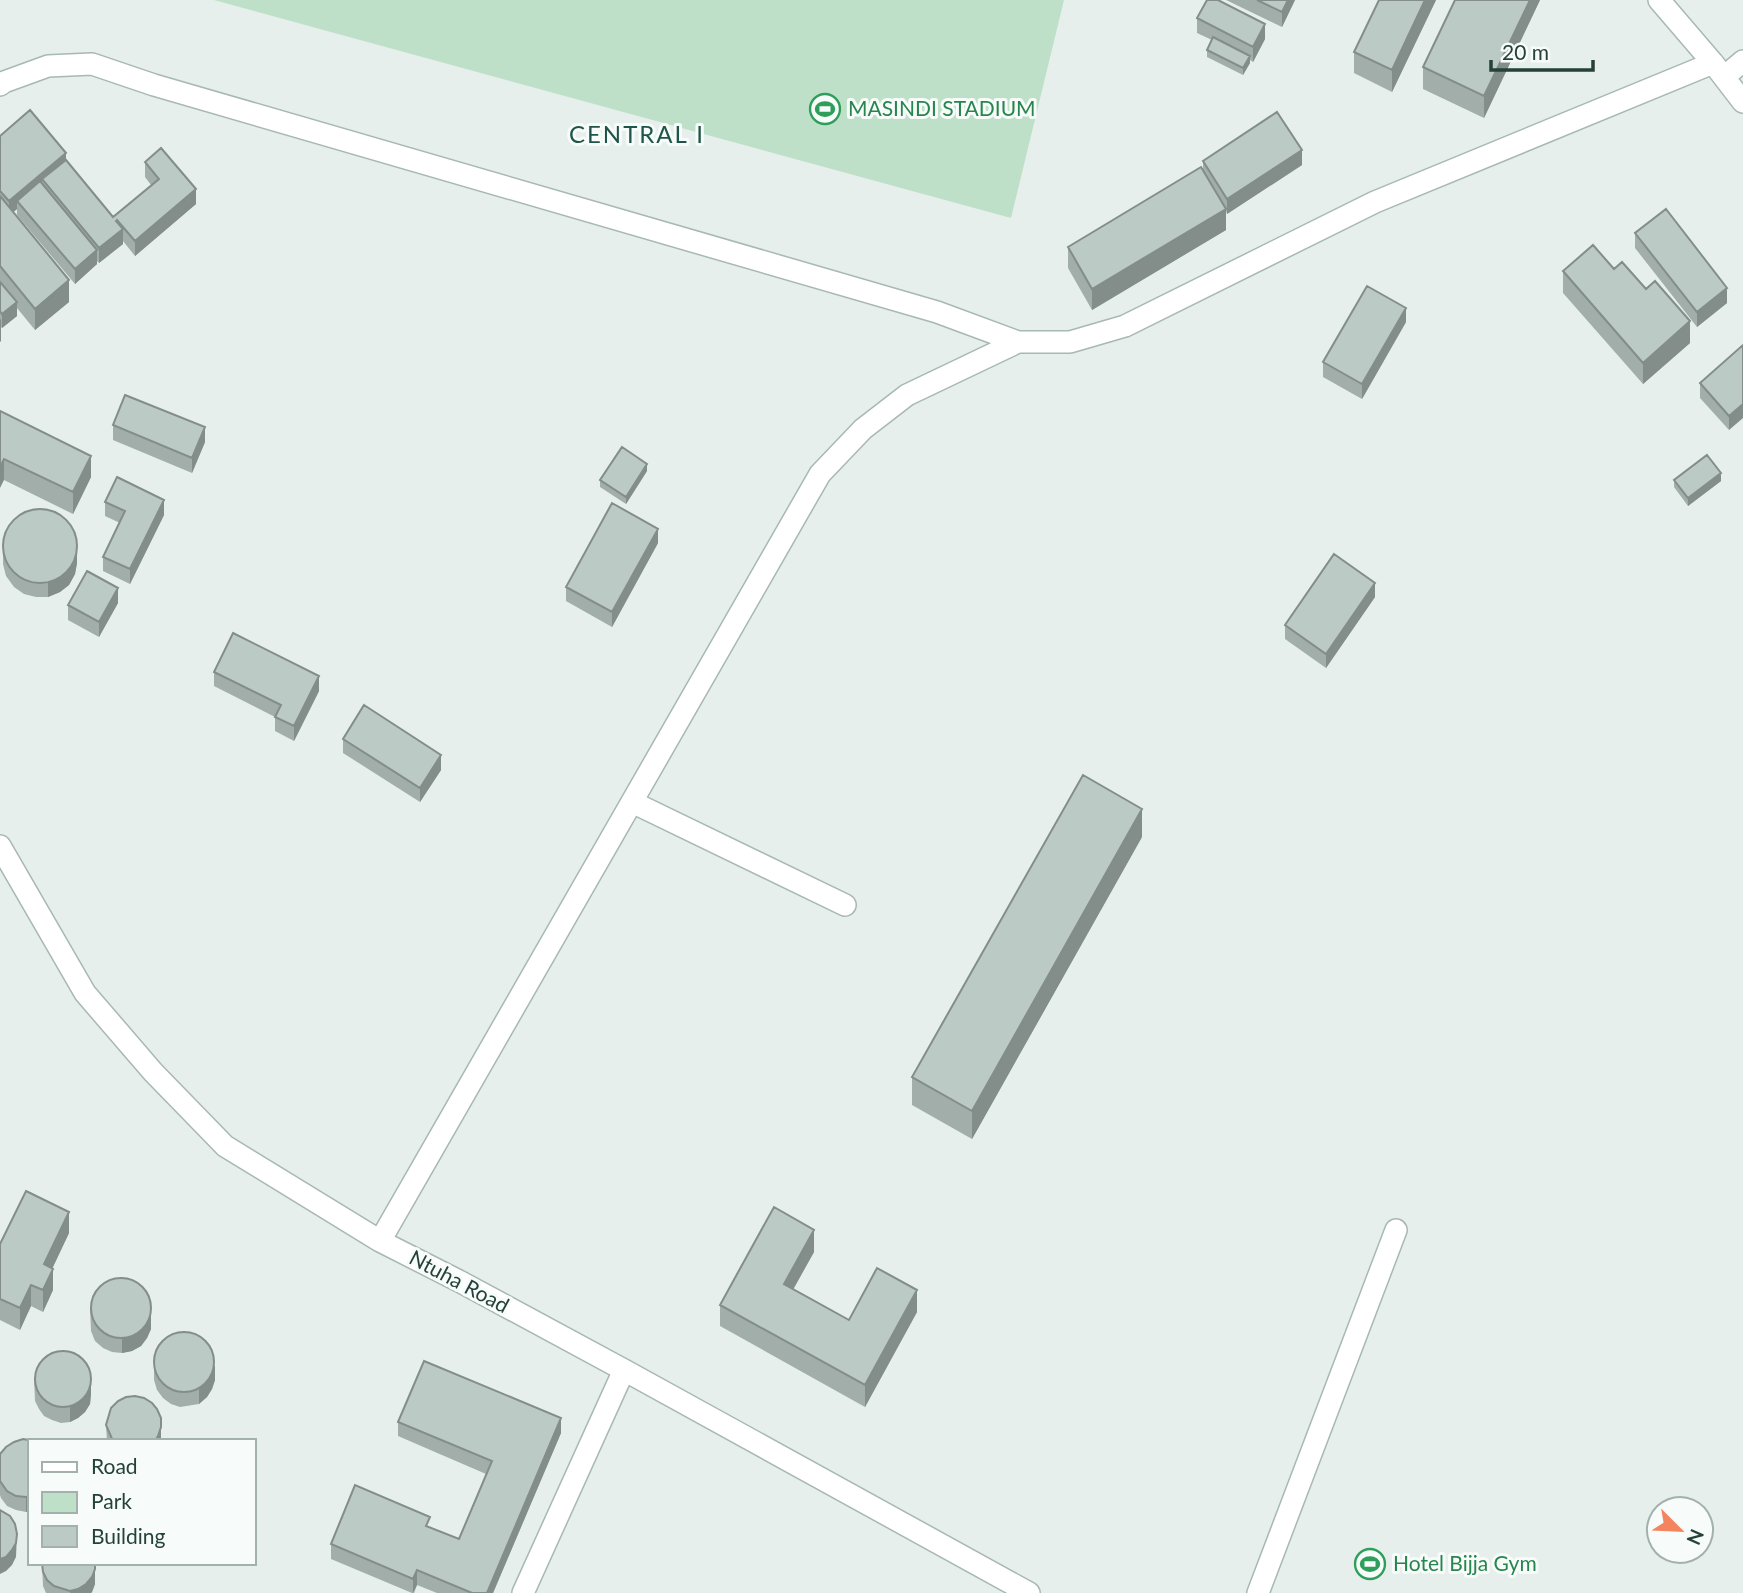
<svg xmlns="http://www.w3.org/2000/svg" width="1743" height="1593" font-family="Lato,sans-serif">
	<rect width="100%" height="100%" fill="#e6efeb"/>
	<path fill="#bfe0c8" d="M214,0H1064L1011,218Z"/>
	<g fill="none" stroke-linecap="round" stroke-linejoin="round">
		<g stroke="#a8b8b2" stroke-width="24">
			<path id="minor" d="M1659,0L1713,63L1743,102
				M1724,77L1743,61
				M0,85L4,82L48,66L92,64L154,85L937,312L1018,342H1070L1125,326L1375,202L1713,63
				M632,802L845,905
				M0,846L85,993L153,1072L225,1146L380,1241L459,1281L624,1370L1029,1593
				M380,1241L820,474L863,429L907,395L1018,342
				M523,1593L624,1370
				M1258,1593L1396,1230"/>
		</g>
		<use href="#minor" stroke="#fff" stroke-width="21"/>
	</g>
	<path fill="#a1aea9" d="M1226,0H1295L1282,27Z
		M1436,0L1392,92L1354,73V52Z
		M1540,0L1484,118L1423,89V67Z
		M1197,18L1265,39L1253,62L1250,60V63L1243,75L1207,57V50L1212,40L1197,33Z
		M0,136L66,160L113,217L151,185L145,177V162L196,204L135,256L123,241V244L99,263L97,261V264L75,284L17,215V209L13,212L69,302L35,330L17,308V316L2,328L1,327L0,342Z
		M1203,161L1302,165L1227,214L1226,211V230L1092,310L1068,268V247L1203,170Z
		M1635,233L1727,303L1697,327L1635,248Z
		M1614,269L1646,289L1690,343L1643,384L1563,293V271Z
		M1406,322L1362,399L1323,377V362Z
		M1743,345L1729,430L1700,398V383Z
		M0,411L91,477L73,514L4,480Z
		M113,425L205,442L192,473L113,440Z
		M647,471L626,504L600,487V480Z
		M1674,480L1721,481L1688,506L1674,487Z
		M105,502L164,515L130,584L103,571V557L120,523L105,516Z
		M658,543L612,627L566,601V587Z
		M3,550L77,563L75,574L69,585L60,592L48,597H36L24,594L14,587L6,576L3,564Z
		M1375,597L1326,668L1285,639V625Z
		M118,603L99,637L68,620V605Z
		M214,672L319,691L294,741L275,731V717L214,686Z
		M343,739L441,770L420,802L343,753Z
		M1142,837L972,1139L912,1105V1077Z
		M69,1233L52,1269L53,1290L43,1312L31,1306L20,1330L0,1320V1244Z
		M814,1252L793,1289L849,1320L917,1312L865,1407L720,1326V1305Z
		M90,1307L151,1319V1329L147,1338L141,1346L132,1351L122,1353L112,1352L103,1348L95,1341L91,1331Z
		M154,1365L215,1380L212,1389L207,1397L199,1404L180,1407L171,1404L163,1398L157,1390L154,1380Z
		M34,1377L91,1394L90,1404L85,1412L78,1418L70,1422L61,1423L52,1420L44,1416L39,1409L35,1401Z
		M398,1422L561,1433L493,1593H437L417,1585L414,1593H412L331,1559V1544L430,1527L459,1539L486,1474L398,1436Z
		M106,1425L161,1441H107Z
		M30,1441V1511L26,1512L16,1510L7,1506L1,1498L0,1495V1454Z
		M42,1563L95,1584L92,1592L91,1593H46L43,1586Z"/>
	<path fill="#838d89" d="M1288,0H1295L1282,27V12Z
		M1425,0H1436L1392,92V70Z
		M1530,0H1540L1484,118V96Z
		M1265,24V39L1253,62V47Z
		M1250,56V63L1243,75V68Z
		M1302,150V165L1227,214V199Z
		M66,153V168L42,179V187L17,201V209L9,216V201Z
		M196,189V204L135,256V241Z
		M1226,209V230L1092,310V289Z
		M117,220V233L123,229V244L99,263V248Z
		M97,250V264L75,284V269Z
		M69,280V302L35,330V309Z
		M1727,288V303L1697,327V312Z
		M17,302V316L2,328V314Z
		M1406,308V322L1362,399V384Z
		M1,319V341L0,342V320Z
		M1690,321V343L1643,384V363Z
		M1743,404V418L1729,430V416Z
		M205,427V442L192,473V458Z
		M91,456V477L73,514V492Z
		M4,459V480L0,488V467Z
		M647,464V471L626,504V497Z
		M1721,473V481L1688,506V498Z
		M164,500V515L130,584V569Z
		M658,529V543L612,627V612Z
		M77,548V563L75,574L69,585L60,592L48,597V582Z
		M1375,583V597L1326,668V654Z
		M118,588V603L99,637V622Z
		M319,676V691L294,741V726Z
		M441,755V770L420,802V788Z
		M1142,809V837L972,1139V1111Z
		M69,1212V1233L44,1286V1264Z
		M814,1230V1252L784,1306V1284Z
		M53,1269V1290L43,1312V1290Z
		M31,1285V1306L20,1330V1308Z
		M917,1290V1312L865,1407V1385Z
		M151,1304V1329L147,1338L141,1346L132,1351L122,1353V1339Z
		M215,1365V1380L212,1389L207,1397L199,1404V1389Z
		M91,1380V1394L90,1404L85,1412L78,1418L70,1422V1407Z
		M561,1418V1433L493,1593H487Z
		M161,1427V1441H155Z
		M30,1496V1511L26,1512V1497Z
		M17,1534L16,1557L12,1565L6,1571L0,1574V1559Z
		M95,1563V1584L92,1592L91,1593H70V1591Z
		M417,1570V1585L413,1593V1579Z"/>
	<path fill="#bbcac4" stroke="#838d89" stroke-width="2" d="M1207,0H1218L1265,24L1253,47L1197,18Z
		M1257,0H1288L1282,12Z
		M1379,0H1425L1392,70L1354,52Z
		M1455,0H1530L1484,96L1423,67Z
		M1213,37L1250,56L1243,68L1207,50Z
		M30,110L66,153L9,201L0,191V136Z
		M1277,112L1302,150L1227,199L1203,161Z
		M161,148L196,189L135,241L117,220L116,221L123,229L99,248L42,179L66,160L113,217L159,179L145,162Z
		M1201,167L1226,209L1092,289L1068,247Z
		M40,181L97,250L75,269L17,201Z
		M0,196L69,280L35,309L0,266Z
		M1666,209L1727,288L1697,312L1635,233Z
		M1593,245L1614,269L1622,262L1646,289L1655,281L1690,321L1643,363L1563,271Z
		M0,282L17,302L2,314L0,311Z
		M1367,286L1406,308L1362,384L1323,362Z
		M1743,345V404L1729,416L1700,383Z
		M125,395L205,427L192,458L113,425Z
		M0,411L91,456L73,492L4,459L0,467Z
		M622,447L647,464L626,497L600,480Z
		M1707,455L1721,473L1688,498L1674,480Z
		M117,477L164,500L130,569L103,557L125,511L105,502Z
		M612,503L658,529L612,612L566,587Z
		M3 546a37 37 0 1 1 74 0a37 37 0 1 1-74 0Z
		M1334,554L1375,583L1326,654L1285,625Z
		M87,571L118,588L99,622L68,605Z
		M233,633L319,676L294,726L275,717L281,705L214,672Z
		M364,705L441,755L420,788L343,739Z
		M1083,775L1142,809L972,1111L912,1077Z
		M26,1191L69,1212L44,1264L53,1269L43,1290L31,1285L20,1308L0,1299V1244Z
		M774,1207L814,1230L784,1284L849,1320L877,1268L917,1290L865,1385L720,1305Z
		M91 1308a30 30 0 1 1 60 0a30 30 0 1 1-60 0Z
		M154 1362a30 30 0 1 1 60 0a30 30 0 1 1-60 0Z
		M35 1379a28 28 0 1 1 56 0a28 28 0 1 1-56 0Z
		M424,1361L561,1418L487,1593H472L417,1570L413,1579L331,1544L355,1485L430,1517L426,1526L459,1539L492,1461L398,1422Z
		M135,1396L144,1398L152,1403L157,1409L161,1418V1427L158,1436L155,1441H113L106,1425L111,1408L118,1401L126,1397Z
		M23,1439L34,1441H30V1496L26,1497L16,1496L7,1491L0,1481V1454L6,1447L14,1442Z
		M0,1510L10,1516L15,1524L17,1534L16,1543L12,1550L6,1557L0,1559Z
		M42,1563H95V1569L92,1577L86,1584L78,1589L70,1591L54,1586L47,1580L43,1572Z"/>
	<defs>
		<g id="stadium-ring" transform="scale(1.575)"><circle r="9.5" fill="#f7fbf9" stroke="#2e9e5b" stroke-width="1.5"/><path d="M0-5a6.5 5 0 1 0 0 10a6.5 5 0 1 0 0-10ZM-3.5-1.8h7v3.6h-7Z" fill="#2e9e5b"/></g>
	</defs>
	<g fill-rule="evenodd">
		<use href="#stadium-ring" x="825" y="109"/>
		<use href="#stadium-ring" x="1370" y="1564"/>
	</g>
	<g text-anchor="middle" stroke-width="6" stroke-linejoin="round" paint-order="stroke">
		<g font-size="21" fill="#27864d" stroke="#f7fbf9" text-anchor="start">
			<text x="848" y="116">MASINDI STADIUM</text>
			<text x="1393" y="1571">Hotel Bijja Gym</text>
		</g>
		<g font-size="21" fill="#24423a" stroke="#f7fbf9">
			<text transform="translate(459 1282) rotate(28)" y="7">Ntuha Road</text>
		</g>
		<g font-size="24" letter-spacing="2" fill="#1f5548" stroke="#f7fbf9">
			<text x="637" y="143">CENTRAL I</text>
		</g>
	</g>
	<rect x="28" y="1439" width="228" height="126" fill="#f7fbf9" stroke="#a3b1ad" stroke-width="2"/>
	<rect x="42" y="1462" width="35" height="10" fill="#ffffff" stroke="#a3b1ad" stroke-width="2"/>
	<text x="91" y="1474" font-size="21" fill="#24423a">Road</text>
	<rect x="42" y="1492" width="35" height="21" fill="#bfe0c8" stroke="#a3b1ad" stroke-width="2"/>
	<text x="91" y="1509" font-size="21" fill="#24423a">Park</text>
	<rect x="42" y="1526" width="35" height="21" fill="#bbcac4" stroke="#a3b1ad" stroke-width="2"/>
	<text x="91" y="1544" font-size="21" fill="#24423a">Building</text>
	<g transform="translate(1680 1530) rotate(114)"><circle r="33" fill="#f7fbf9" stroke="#a3b1ad" stroke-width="2"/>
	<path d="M0-5L12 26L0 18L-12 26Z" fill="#f4845f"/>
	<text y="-10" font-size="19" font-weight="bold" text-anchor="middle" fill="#24423a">N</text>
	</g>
	<path d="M1491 60v10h102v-10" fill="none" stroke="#24423a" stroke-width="3.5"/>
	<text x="1502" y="60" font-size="21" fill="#24423a" stroke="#f7fbf9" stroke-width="5" paint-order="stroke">20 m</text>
</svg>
